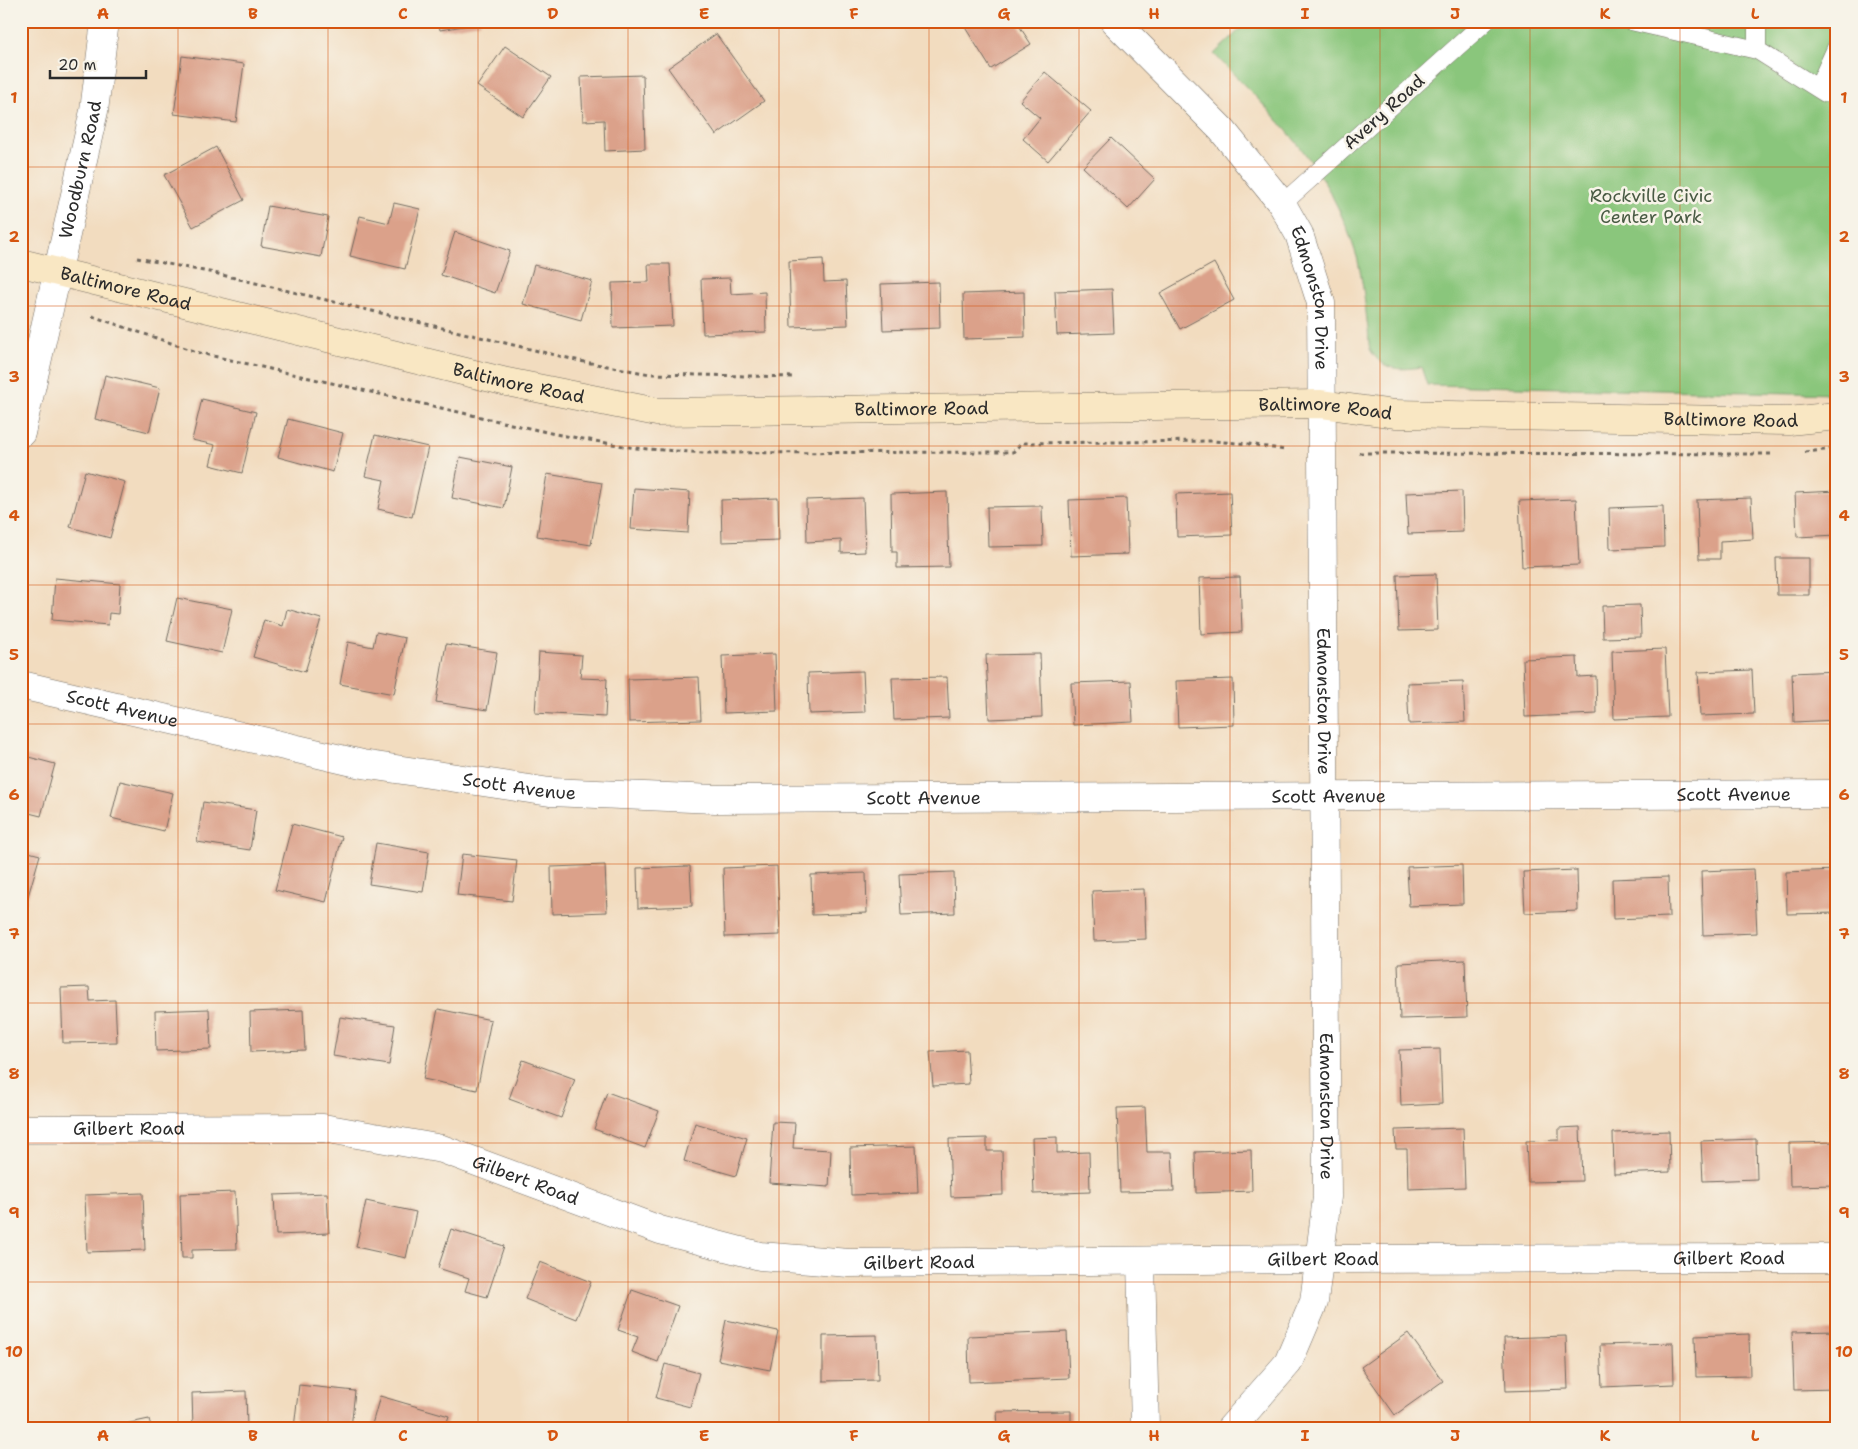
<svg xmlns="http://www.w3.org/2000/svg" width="1858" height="1449" font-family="'Shantell Sans',sans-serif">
	<rect width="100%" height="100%" fill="#f7f3e8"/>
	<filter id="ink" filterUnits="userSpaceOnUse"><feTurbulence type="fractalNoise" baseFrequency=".02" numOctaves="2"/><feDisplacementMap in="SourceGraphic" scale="10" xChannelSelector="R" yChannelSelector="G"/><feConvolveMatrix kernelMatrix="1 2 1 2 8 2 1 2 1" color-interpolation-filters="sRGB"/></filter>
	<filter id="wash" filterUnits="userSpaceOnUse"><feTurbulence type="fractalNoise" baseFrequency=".0096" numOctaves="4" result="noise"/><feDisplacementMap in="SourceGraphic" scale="20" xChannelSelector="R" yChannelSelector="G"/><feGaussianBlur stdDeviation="1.12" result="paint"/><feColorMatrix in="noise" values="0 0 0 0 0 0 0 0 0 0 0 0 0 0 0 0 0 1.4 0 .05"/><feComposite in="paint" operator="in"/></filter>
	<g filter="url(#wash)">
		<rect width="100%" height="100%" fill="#f2dcbf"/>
		<path fill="#8ac67b" stroke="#5a7853" d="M1249,21H1837V394L1427,385L1421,367C1400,370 1385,372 1371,351C1368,346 1369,335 1368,329C1365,305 1363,281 1357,257C1329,165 1279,121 1214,54Z"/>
		<g id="blocks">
			<path fill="#dba18a" d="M183,21H229V23L183,25Z
				M438,21H480L481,23L440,30Z
				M961,21H1016L1031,44L991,69Z
				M716,34L764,101L716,135L668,68Z
				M505,46L551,77L523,117L477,86Z
				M182,56L244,64L236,122L174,114Z
				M1045,72L1091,111L1048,161L1023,139L1040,118L1020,101Z
				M643,75L645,149L605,151L604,120L583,121L581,77Z
				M1111,138L1155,179L1128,209L1083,167Z
				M216,147L244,200L193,227L164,175Z
				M394,203L420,209L405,269L350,256L360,216L389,223Z
				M268,206L328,217L321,257L261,246Z
				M455,232L510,251L495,293L441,275Z
				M823,259L824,282L846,281L848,325L791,327L789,261Z
				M1214,263L1234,300L1180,329L1160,293Z
				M648,264H670L673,326L613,328L612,283L649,282Z
				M534,265L592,281L581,320L523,304Z
				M730,278L731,294L765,292L766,332L703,334L701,279Z
				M939,282L940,328L883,330L881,284Z
				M1112,289L1114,333L1057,335L1055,291Z
				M1024,292L1025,337L964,339L963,294Z
				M105,375L160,388L149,432L95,419Z
				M202,399L256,412L242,473L210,465L215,445L192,440Z
				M288,419L343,433L333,472L278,457Z
				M375,435L428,447L412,517L378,509L384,480L365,476Z
				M460,457L512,467L504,508L452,498Z
				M85,471L125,482L110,538L70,527Z
				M547,474L602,483L591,545L537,536Z
				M634,488L690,492L688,533L631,529Z
				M1462,491L1463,532L1408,534L1406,493Z
				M1837,491V535L1797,537L1795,493Z
				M947,492L949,567L897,568V552H892L891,494Z
				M1230,492L1232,535L1177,537L1176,494Z
				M778,498L779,540L722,542L721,500Z
				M863,498L865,552L841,553V540L807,542L806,500Z
				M1126,498L1128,554L1071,556L1069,500Z
				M1751,498L1753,539L1720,541V559H1699L1697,500Z
				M1576,499L1579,565L1522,567L1519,501Z
				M1042,506L1043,546L988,547L987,507Z
				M1663,506L1664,547L1610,549L1609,508Z
				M1776,558H1809V595H1777Z
				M1436,574L1438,630L1399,631L1397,575Z
				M1240,577L1242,632L1201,634L1199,578Z
				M55,578L120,584L118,614L109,613L108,625L52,620Z
				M177,598L232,609L222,653L167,641Z
				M1640,605L1641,637L1603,638L1602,606Z
				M287,609L321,619L305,672L253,657L264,620L283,626Z
				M376,632L405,638L394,694L340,684L348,642L373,647Z
				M446,644L497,652L487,710L436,702Z
				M1665,649L1668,717L1614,719L1612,651Z
				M539,652L582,655L580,678L607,679L605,717L535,713Z
				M775,654L777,711L724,713L722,656Z
				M1040,654L1042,717L989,719L986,655Z
				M1577,657L1578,677L1596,676L1597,714L1525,717L1523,659Z
				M1752,670L1754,714L1700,716L1698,672Z
				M863,671L865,712L809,714L808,673Z
				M1837,671V720L1794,722L1792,673Z
				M699,677L701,720L629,722L628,679Z
				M947,677L949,718L894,720L892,678Z
				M1233,679L1234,725L1178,727L1176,681Z
				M1131,681L1133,722L1073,725L1071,683Z
				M1463,681L1465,722L1409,724L1407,683Z
				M21,755L55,764L41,816L21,811Z
				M120,781L173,793L164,831L111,818Z
				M203,802L256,810L250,850L197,842Z
				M292,824L342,837L326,902L275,890Z
				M376,843L429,852L423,892L369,884Z
				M21,850L40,855L24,910L21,909Z
				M462,854L517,860L512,901L457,895Z
				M605,865L607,912L552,914L551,867Z
				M1462,865L1463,904L1409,906L1407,867Z
				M690,866L692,906L638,908L637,868Z
				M777,866L780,935L725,937L723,868Z
				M1754,869L1757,933L1703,935L1701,871Z
				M1577,870L1578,911L1525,913L1523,872Z
				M1837,870V913L1787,914L1786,872Z
				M954,872L955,913L901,915L899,874Z
				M866,873L867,913L812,915L811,875Z
				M1668,877L1669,917L1613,919L1612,879Z
				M1144,889L1146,939L1094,941L1092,891Z
				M1465,960L1467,1017L1400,1019L1398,963Z
				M89,987L90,1001L115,1000L117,1042L63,1043L61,988Z
				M209,1009L211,1049L156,1051L155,1011Z
				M438,1009L491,1020L477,1090L423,1079Z
				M303,1010L305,1050L251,1052L250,1012Z
				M340,1017L395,1025L389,1065L333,1056Z
				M1440,1049L1442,1104L1401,1106L1399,1050Z
				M967,1050L969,1084L933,1086L930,1052Z
				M523,1060L575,1079L561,1118L509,1099Z
				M607,1092L659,1111L645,1148L594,1129Z
				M1145,1107L1147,1152H1172L1174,1191L1120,1192L1117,1108Z
				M773,1122L795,1123L793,1148L831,1150L829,1187L769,1183Z
				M695,1123L747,1138L736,1176L684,1161Z
				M1580,1127L1582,1181L1528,1182L1526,1141L1559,1140V1128Z
				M1463,1128L1465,1187L1408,1189L1407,1149H1396L1395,1130Z
				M1669,1131L1670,1172L1614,1174L1613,1133Z
				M1057,1137V1153L1089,1152L1090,1192L1034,1194L1032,1138Z
				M987,1138V1151H1002L1003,1195L951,1197L949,1139Z
				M1756,1139L1757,1179L1703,1181L1701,1141Z
				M1837,1142V1185L1790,1186L1789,1143Z
				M916,1146L918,1193L851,1195L850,1148Z
				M1251,1150L1252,1191L1196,1193L1195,1152Z
				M235,1192L237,1249L192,1250V1258H182L180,1194Z
				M143,1193L145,1250L87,1252L85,1195Z
				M327,1193L329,1233L276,1235L274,1195Z
				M366,1201L416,1212L406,1258L356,1247Z
				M451,1229L504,1246L487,1297L465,1291L469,1278L438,1268Z
				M540,1262L591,1282L576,1319L525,1299Z
				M632,1290L678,1306L658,1362L632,1352L638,1337L618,1330Z
				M726,1320L778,1331L770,1370L718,1360Z
				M1837,1331V1389L1794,1390L1792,1332Z
				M1067,1332L1069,1378L969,1382L968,1336Z
				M21,1333H25L27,1387H21Z
				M1408,1333L1443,1381L1395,1415L1361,1367Z
				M1749,1334L1750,1376L1696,1377L1695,1336Z
				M877,1335L878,1380L823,1381V1336Z
				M1566,1336L1568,1389L1506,1391L1504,1338Z
				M1673,1343L1674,1384L1602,1387L1600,1345Z
				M665,1364L699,1373L690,1407L656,1398Z
				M299,1385L355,1391L351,1428H294Z
				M246,1391L247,1428H193L192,1393Z
				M380,1396L449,1416L445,1428H371Z
				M1071,1411V1428H998L997,1412Z
				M149,1419L151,1428H111V1427Z"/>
		</g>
	</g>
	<g filter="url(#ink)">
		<use href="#blocks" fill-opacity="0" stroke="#71695f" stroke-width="1"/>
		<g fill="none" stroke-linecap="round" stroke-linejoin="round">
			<g stroke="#71695f" stroke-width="19">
				<path id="lane" d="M1631,21L1757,50L1825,93L1837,95
					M1757,50V21
					M1818,88L1837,46
					M1282,204L1486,21"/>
			</g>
			<g stroke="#71695f" stroke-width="29">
				<g id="street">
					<path id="s1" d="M1114,21L1222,130L1282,204L1299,234L1321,303L1327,1197L1314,1302L1288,1363L1231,1428"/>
					<path id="s2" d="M21,433L94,111L105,21"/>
					<path id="s3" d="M21,685L362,764L550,792L715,799L1837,794"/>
					<path id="s4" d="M21,1129L323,1128L442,1149L660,1230L760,1256L849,1263L1319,1259L1837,1258"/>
					<path d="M1141,1261L1145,1428"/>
				</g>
			</g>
			<g stroke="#71695f" stroke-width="29">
				<g id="secondary">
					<path id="s5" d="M21,263L507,382L657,412L1321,404L1395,414L1789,421L1837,416"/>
				</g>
			</g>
			<path stroke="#71695f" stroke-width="3" stroke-dasharray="4 4" stroke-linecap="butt" d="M137,258L214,273L580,361L650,374L795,377
				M92,316L200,353L555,434L635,448L704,453L1013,452L1022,443L1212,441L1249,444L1285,450
				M1805,452L1834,449
				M1359,453L1774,454"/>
			<use href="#lane" stroke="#fff" stroke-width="18"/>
			<use href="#street" stroke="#fff" stroke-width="28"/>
			<use href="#secondary" stroke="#f9e7c3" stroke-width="28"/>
		</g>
	</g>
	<path fill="none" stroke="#d5540f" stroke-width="1" stroke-opacity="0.55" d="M178,21V1428M328,21V1428M478,21V1428M628,21V1428M779,21V1428M929,21V1428M1079,21V1428M1230,21V1428M1380,21V1428M1530,21V1428M1680,21V1428M21,167H1837M21,306H1837M21,446H1837M21,585H1837M21,724H1837M21,864H1837M21,1003H1837M21,1143H1837M21,1282H1837"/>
	<g text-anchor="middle" stroke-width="5" stroke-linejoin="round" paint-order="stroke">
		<g font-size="18" fill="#2b2b2b" stroke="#f7f3e8">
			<text transform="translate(1384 112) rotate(-42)" y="6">Avery Road</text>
			<text dy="6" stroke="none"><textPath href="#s2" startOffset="270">Woodburn Road</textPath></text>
			<text dy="6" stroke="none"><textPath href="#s5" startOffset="108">Baltimore Road</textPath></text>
			<text dy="6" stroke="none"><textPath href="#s1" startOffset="349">Edmonston Drive</textPath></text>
			<text dy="6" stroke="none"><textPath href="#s5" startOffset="512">Baltimore Road</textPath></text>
			<text dy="6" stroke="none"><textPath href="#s5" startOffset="918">Baltimore Road</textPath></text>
			<text dy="6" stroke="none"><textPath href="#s5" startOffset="1322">Baltimore Road</textPath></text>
			<text dy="6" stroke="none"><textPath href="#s5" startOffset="1728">Baltimore Road</textPath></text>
			<text dy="6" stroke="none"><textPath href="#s1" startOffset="754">Edmonston Drive</textPath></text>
			<text dy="6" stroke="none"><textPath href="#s3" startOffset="104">Scott Avenue</textPath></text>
			<text dy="6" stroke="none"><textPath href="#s3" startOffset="509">Scott Avenue</textPath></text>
			<text dy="6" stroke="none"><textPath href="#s3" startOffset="1724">Scott Avenue</textPath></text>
			<text dy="6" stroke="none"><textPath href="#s3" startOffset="1319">Scott Avenue</textPath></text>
			<text dy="6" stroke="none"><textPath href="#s3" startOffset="914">Scott Avenue</textPath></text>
			<text dy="6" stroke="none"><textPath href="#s1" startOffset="1159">Edmonston Drive</textPath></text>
			<text dy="6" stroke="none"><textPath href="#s4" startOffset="108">Gilbert Road</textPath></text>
			<text dy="6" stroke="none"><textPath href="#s4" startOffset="512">Gilbert Road</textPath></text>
			<text dy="6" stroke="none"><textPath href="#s4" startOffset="1728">Gilbert Road</textPath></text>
			<text dy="6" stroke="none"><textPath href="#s4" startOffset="1322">Gilbert Road</textPath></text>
			<text dy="6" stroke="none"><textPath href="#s4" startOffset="918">Gilbert Road</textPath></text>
		</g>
		<g font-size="18" fill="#485a43" stroke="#f7f3e8">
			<text x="1651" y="202">Rockville Civic<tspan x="1651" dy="21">Center Park</tspan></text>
		</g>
	</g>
	<rect width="1858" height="1449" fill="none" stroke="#f7f3e8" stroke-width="55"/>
	<path d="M50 70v8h96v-8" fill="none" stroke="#2b2b2b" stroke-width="2.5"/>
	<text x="58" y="70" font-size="15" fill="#2b2b2b" stroke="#f7f3e8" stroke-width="4" paint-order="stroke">20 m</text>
	<rect x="28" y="28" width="1802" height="1394" fill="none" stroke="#d5540f" stroke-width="2"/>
	<g font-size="16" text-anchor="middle" font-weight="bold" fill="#d5540f">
		<text x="103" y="19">A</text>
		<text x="253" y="19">B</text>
		<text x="403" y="19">C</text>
		<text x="553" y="19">D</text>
		<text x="704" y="19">E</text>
		<text x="854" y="19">F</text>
		<text x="1004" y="19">G</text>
		<text x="1154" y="19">H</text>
		<text x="1305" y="19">I</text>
		<text x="1455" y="19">J</text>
		<text x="1605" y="19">K</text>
		<text x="1755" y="19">L</text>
		<text x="14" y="103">1</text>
		<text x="1844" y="103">1</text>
		<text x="14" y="242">2</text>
		<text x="1844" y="242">2</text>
		<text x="14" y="382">3</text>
		<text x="1844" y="382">3</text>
		<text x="14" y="521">4</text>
		<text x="1844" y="521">4</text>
		<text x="14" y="660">5</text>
		<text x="1844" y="660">5</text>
		<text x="14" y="800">6</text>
		<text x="1844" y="800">6</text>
		<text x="14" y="939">7</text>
		<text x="1844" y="939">7</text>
		<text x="14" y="1079">8</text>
		<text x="1844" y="1079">8</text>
		<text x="14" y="1218">9</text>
		<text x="1844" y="1218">9</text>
		<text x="14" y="1357">10</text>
		<text x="1844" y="1357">10</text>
		<text x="103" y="1441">A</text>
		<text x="253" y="1441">B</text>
		<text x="403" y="1441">C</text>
		<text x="553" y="1441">D</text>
		<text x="704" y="1441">E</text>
		<text x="854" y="1441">F</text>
		<text x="1004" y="1441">G</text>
		<text x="1154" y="1441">H</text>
		<text x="1305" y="1441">I</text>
		<text x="1455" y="1441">J</text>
		<text x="1605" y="1441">K</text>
		<text x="1755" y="1441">L</text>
	</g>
</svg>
